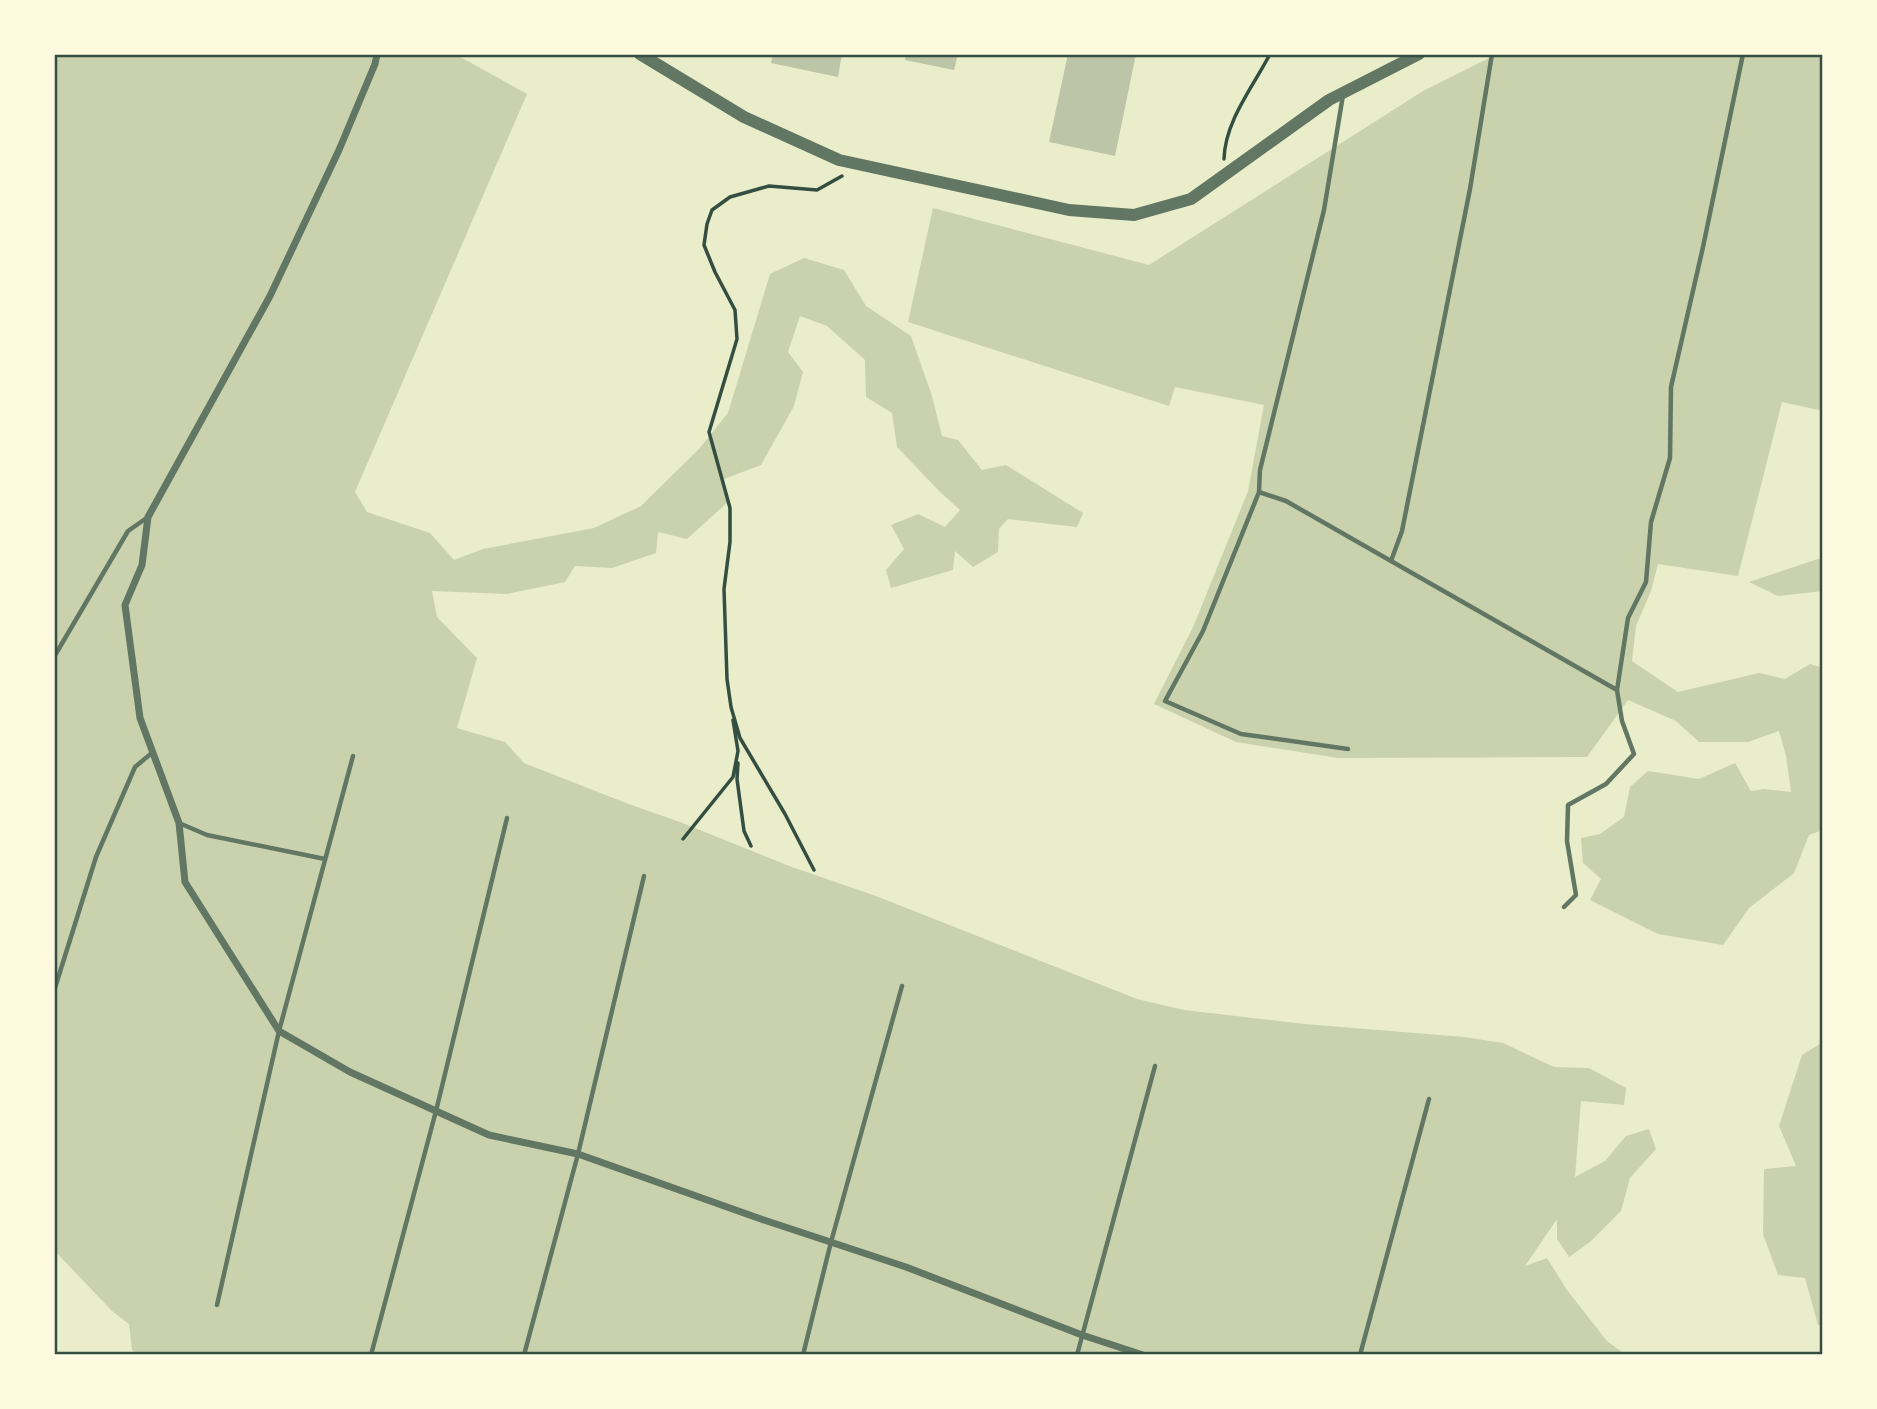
<svg xmlns="http://www.w3.org/2000/svg" width="1877" height="1409" font-family="Commissioner,sans-serif">
	<rect width="100%" height="100%" fill="#e9edc9"/>
	<path fill="#cad2ad" d="M54,54H455L527,94L355,492L367,512L430,533L454,560L483,549L594,528L641,506L699,449L728,413L770,274L804,258L844,270L866,306L911,336L932,396L942,436L958,440L982,470L1006,465L1083,513L1077,527L1008,519L999,529L998,552L973,567L955,551L953,570L891,588L886,570L904,549L891,525L918,514L945,527L960,510L940,492L897,447L892,413L866,397L865,360L827,326L800,316L788,352L803,372L794,406L761,465L724,479L729,501L687,539L658,532L656,553L612,568L575,566L565,582L507,594L432,591L437,617L477,658L457,728L505,742L524,763L626,803L680,822L792,867L876,896L1137,999L1184,1010L1305,1024L1464,1037L1503,1043L1554,1067L1589,1068L1626,1088L1624,1105L1581,1101L1575,1177L1605,1161L1626,1136L1649,1129L1656,1149L1630,1178L1621,1211L1590,1242L1569,1257L1557,1239V1219L1525,1266L1547,1258L1567,1290L1607,1341L1626,1355H137L132,1350L129,1324L112,1311L54,1250Z
		M1497,54H1823V411L1782,402L1738,576L1658,564L1651,591L1636,626L1632,661L1678,692L1759,673L1785,679L1810,664L1823,668V830L1809,835L1794,873L1749,908L1723,945L1658,934L1590,900L1601,879L1583,863L1581,838L1600,834L1624,817L1630,787L1648,771L1699,779L1735,763L1751,791L1764,789L1791,792L1786,756L1779,731L1748,742H1699L1676,721L1628,700L1587,757L1338,758L1236,742L1154,704L1194,625L1248,491L1264,405L1175,387L1169,406L908,322L933,208L1149,265L1423,91Z
		M1818,559L1823,560V591L1778,596L1749,582Z
		M1823,1042V1325H1818L1805,1278L1778,1275L1763,1234L1764,1169L1796,1166L1779,1126L1802,1055Z"/>
	<path fill="#bcc5a7" d="M773,54H842L838,77L771,63Z
		M906,54H958L954,70L905,60Z
		M1068,54H1136L1115,156L1049,142Z"/>
	<g fill="none" stroke-linecap="round" stroke-linejoin="round">
		<path stroke="#344e41" stroke-width="3.5" d="M1224,159C1225,121 1253,87 1270,54
			M738,763L737,779L744,831L751,846
			M683,839L733,777L738,751L733,720
			M814,870L785,814L740,738L731,707L727,679L724,589L730,542V508L709,432L737,339L735,310L715,272L704,245L707,224L712,210L730,197L769,186L817,190L842,176"/>
		<path stroke="#617663" stroke-width="4.5" d="M1343,95L1324,210L1260,470L1259,492L1203,631L1165,701L1241,734L1348,749
			M1259,492L1286,501L1617,690L1628,618L1646,582L1651,522L1670,458L1671,387L1703,247L1743,54
			M1391,561L1402,531L1470,189L1492,54
			M54,657L128,531L148,517
			M179,823L207,835L325,859
			M1564,907L1576,895L1567,841L1568,805L1606,784L1634,754L1622,721L1617,690
			M54,991L96,857L135,767L153,752
			M217,1305L279,1031L353,756
			M371,1355L436,1111L507,818
			M524,1355L578,1154L644,876
			M803,1355L831,1242L902,986
			M1077,1355L1155,1066
			M1360,1355L1429,1099"/>
		<path stroke="#617663" stroke-width="7" d="M377,54L375,64L339,150L270,296L148,517L142,565L125,605L140,718L179,823L185,882L279,1031L350,1072L489,1135L578,1154L758,1218L906,1267L1082,1335L1143,1355"/>
		<path stroke="#617663" stroke-width="12" d="M640,54L744,117L839,160L1069,210L1134,215L1191,199L1329,100L1419,54"/>
	</g>
	<rect width="1877" height="1409" fill="none" stroke="#fefae0" stroke-width="112"/>
	<rect x="56" y="56" width="1765" height="1297" fill="none" stroke="#344e41" stroke-width="2.5"/>
</svg>
